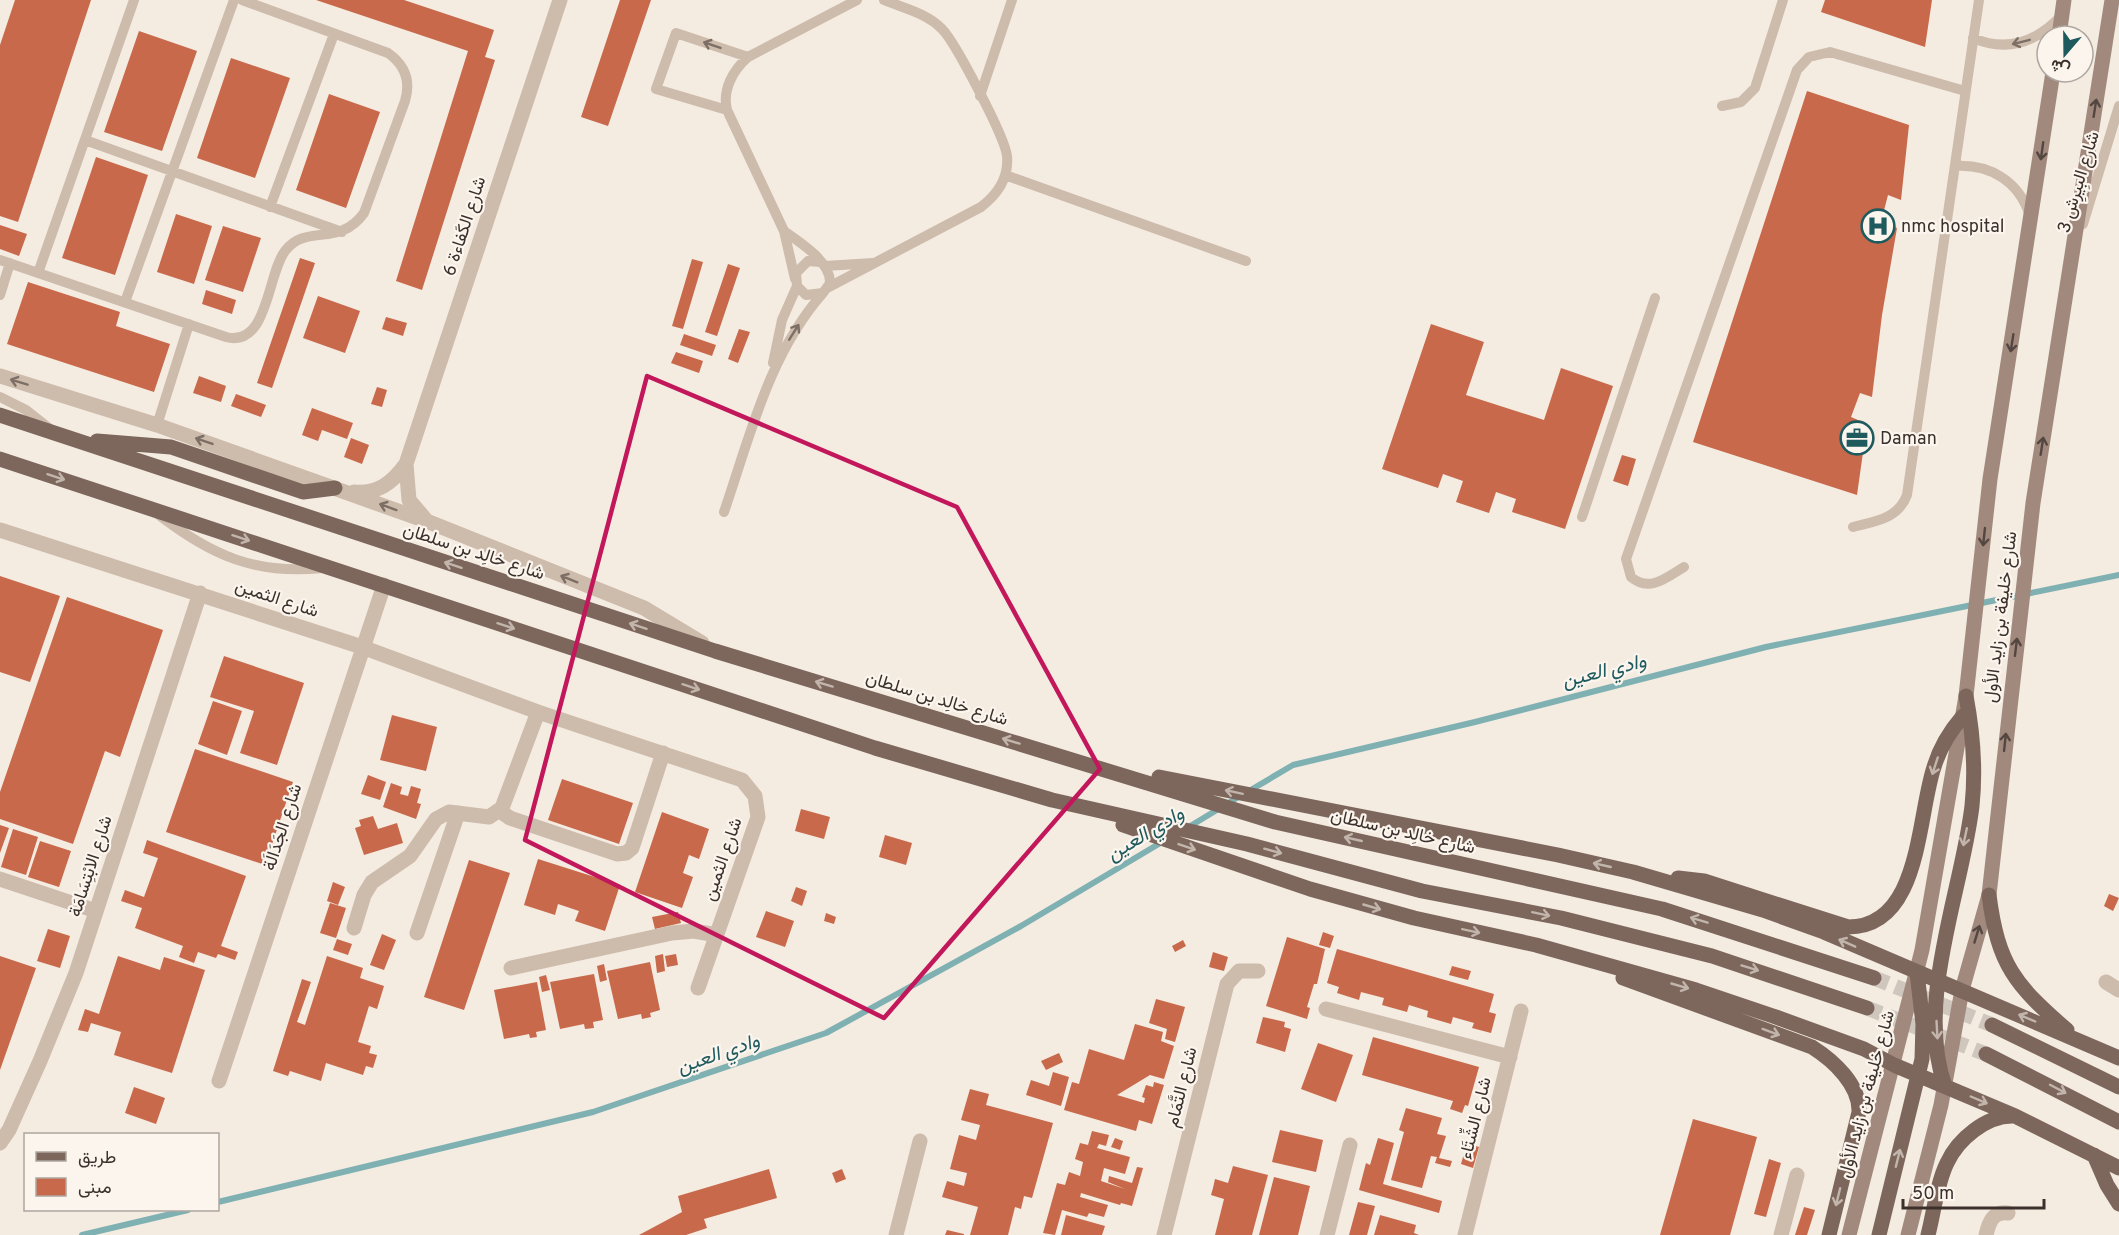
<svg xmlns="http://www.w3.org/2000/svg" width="2119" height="1235" font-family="Overpass,Vazirmatn,sans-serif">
	<rect width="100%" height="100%" fill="#f4ebe1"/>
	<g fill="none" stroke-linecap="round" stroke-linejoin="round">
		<path stroke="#7fb0b2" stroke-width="6" d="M1249,791L1293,765L1475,722L1766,647L2119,575
			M1187,828L1240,796
			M218,1202L593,1112L826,1033L1021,926L1162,842
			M82,1235L188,1210"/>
	</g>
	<path fill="#c8694b" d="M15,0H91L18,222L0,216V45Z
		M316,0H404L494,30L485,57L495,60L422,290L396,281L468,51Z
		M620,0H651L608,126L581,117Z
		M1825,0H1932L1925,47L1821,12Z
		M139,31L197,51L162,151L104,132Z
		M231,58L290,78L255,178L197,158Z
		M1807,91L1909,125L1901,200L1888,195L1881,222L1897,228L1882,315L1872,397L1860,393L1851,417L1867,424L1857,495L1693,442Z
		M329,94L380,112L346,208L296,190Z
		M96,157L148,175L115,275L62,258Z
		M176,214L212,226L194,284L157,272Z
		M0,225L27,234L19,256L0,249Z
		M223,226L261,238L243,292L205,280Z
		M300,258L315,263L272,388L257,383Z
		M692,259L703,262L683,329L672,326Z
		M728,264L740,268L717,336L705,332Z
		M28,282L120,312L116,326L170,344L154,392L7,344Z
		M206,290L236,300L232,314L202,304Z
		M318,296L360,311L345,353L303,338Z
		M386,317L407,323L403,336L382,329Z
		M1431,324L1484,342L1466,395L1544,420L1561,368L1613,386L1565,529L1512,512L1516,499L1496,492L1489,513L1456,502L1463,481L1443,474L1438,488L1382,469Z
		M739,329L750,332L738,363L728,359Z
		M684,334L716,345L712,356L680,345Z
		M676,352L703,361L699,373L671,363Z
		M199,376L226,386L221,402L193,393Z
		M377,387L387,390L382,407L371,404Z
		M236,394L266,405L261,417L231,406Z
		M312,408L353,423L347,439L322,430L318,441L302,435Z
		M351,438L369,445L362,464L344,457Z
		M1622,455L1636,459L1628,486L1613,481Z
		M0,576L60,596L30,682L0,672Z
		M67,597L163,630L120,757L105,751L73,844L0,819V792Z
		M224,656L304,683L277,765L240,753L254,711L210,697Z
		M213,701L242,711L227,755L198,744Z
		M392,715L437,727L426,771L380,760Z
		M195,749L293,782L265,865L166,832Z
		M368,775L386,782L380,800L361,794Z
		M562,779L633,803L619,844L548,820Z
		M391,783L402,787L400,794L408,796L411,786L421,789L417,803L421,804L416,819L383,807Z
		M801,809L830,817L824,839L795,831Z
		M662,812L709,829L699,859L689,855L683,873L693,877L682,908L635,892Z
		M373,816L378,829L397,823L403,843L364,855L355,828L361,826L359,820Z
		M0,825L9,828L0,853Z
		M13,829L38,837L26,875L1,867Z
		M885,835L912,843L906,865L879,857Z
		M147,840L246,876L221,946L238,952L235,960L218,954L216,958L198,952L194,963L179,957L183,946L135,928L142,908L121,901L125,890L144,897L158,858L143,853Z
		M40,841L71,851L59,887L28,877Z
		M538,859L620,885L605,931L575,921L579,911L558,904L555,915L524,905Z
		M469,860L510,873L464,1010L424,997Z
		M333,882L345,887L338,905L327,901Z
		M796,887L807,891L802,906L791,901Z
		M2109,894L2119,898L2113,911L2104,906Z
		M330,903L346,908L336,938L320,933Z
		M766,911L794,921L785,947L756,937Z
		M678,912L681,923L655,929L652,917Z
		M826,913L836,917L834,924L824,921Z
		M48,929L70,936L60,968L37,961Z
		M1323,932L1334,936L1330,948L1319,945Z
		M382,934L396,940L384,970L370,965Z
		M1287,937L1325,949L1317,984H1314L1307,1007L1310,1008L1307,1019L1266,1006Z
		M337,939L352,944L348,955L333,950Z
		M1183,940L1186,946L1175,952L1172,946Z
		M1337,949L1494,994L1489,1012L1496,1014L1491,1033L1472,1028L1474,1023L1453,1017L1451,1024L1427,1017L1428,1011L1409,1005L1407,1012L1382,1005L1384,998L1361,992L1359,1000L1337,993L1339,987L1327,983Z
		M1213,952L1228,957L1224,971L1209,967Z
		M663,954L665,971L657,973L655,956Z
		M676,954L678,965L667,967L665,956Z
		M0,956L36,968L0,1070Z
		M118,956L160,970L164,957L205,970L172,1073L114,1055L121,1032L91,1023L88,1032L78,1030L85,1009L99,1014Z
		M327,956L363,968L360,978L384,986L377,1009L369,1006L358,1042L371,1046L369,1053L377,1055L373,1068L366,1066L363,1075L326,1063L321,1081L290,1071L288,1076L273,1071L302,979L311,982L297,1022L305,1025Z
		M650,962L660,1010L650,1013L651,1017L642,1019L641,1014L618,1019L607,971Z
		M604,964L607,980L600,982L597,966Z
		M1452,966L1471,971L1468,980L1449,975Z
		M594,974L603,1020L593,1022L594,1028L585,1029L584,1024L560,1029L550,982Z
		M546,975L550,990L542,992L539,977Z
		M537,982L546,1030L536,1032L537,1037L530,1038L529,1034L504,1039L494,990Z
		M1156,999L1185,1007L1175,1042L1165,1039L1167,1029L1149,1023Z
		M1263,1017L1285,1022L1284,1027L1291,1029L1285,1052L1256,1043Z
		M1135,1024L1163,1032L1161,1041L1174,1046L1164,1079L1150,1075L1117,1095L1144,1103L1145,1098L1142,1097L1146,1085L1153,1087L1154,1082L1164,1085L1152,1124L1139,1120L1136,1131L1064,1110L1072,1082L1079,1084L1089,1049L1124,1060Z
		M1373,1037L1479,1067L1468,1106L1465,1105L1462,1113L1450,1109L1453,1101L1362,1075Z
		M1318,1043L1353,1055L1336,1102L1301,1089Z
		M1059,1053L1063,1062L1046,1070L1041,1061Z
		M1053,1072L1069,1077L1061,1106L1026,1095L1031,1080L1049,1086Z
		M134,1087L165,1098L156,1124L125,1113Z
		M970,1089L989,1094L986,1105L1053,1123L1032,1198L1024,1196L1021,1209L1015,1207L1008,1235H970L978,1207L942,1197L947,1181L964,1186L967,1173L950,1169L959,1135L976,1140L980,1125L961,1120Z
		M1406,1108L1442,1118L1437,1134L1446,1136L1439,1158L1452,1161L1450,1167L1435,1163L1437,1157L1431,1156L1422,1188L1391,1180L1404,1132L1399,1130Z
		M1693,1119L1757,1137L1730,1235H1660Z
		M1280,1130L1323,1140L1316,1172L1272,1162Z
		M1092,1131L1109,1135L1106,1146L1099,1144L1097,1148L1130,1157L1125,1174L1104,1168L1101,1181L1125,1189L1108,1182L1109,1176L1132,1183L1137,1167L1143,1168L1132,1206L1121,1203L1120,1205L1081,1193L1080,1197L1108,1205L1104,1217L1089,1213L1087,1217L1062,1210L1055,1235L1043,1233L1057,1183L1065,1185L1069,1172L1080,1176L1083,1162L1075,1159L1080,1143L1088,1145Z
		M1115,1138L1123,1141L1120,1150L1111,1147Z
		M1378,1138L1394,1143L1383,1184L1442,1201L1439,1213L1359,1190L1366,1163L1370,1165Z
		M1467,1143L1479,1147L1473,1168L1461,1164Z
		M1769,1159L1781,1163L1766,1217L1754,1214Z
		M1233,1166L1268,1175L1252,1235H1215L1224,1199L1211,1195L1213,1188L1215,1179L1228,1183Z
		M769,1169L777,1198L704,1219L707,1228L686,1235H639L682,1212L678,1196Z
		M842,1169L846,1179L836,1183L832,1173Z
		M1274,1177L1310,1186L1298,1235H1259Z
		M1358,1202L1375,1206L1367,1235H1349Z
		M1804,1207L1815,1210L1807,1235H1795Z
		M1066,1215L1105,1226L1102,1235H1061Z
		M1380,1215L1416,1225L1414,1233L1419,1235H1374Z
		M947,1230L964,1234V1235H945Z"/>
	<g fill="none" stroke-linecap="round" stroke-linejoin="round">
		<path stroke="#cfc6bd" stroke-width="15" stroke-dasharray="15 8" stroke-linecap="butt" d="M1874,978L1992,1025
			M1867,1008L1986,1054"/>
		<path stroke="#cdbbac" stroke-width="10" d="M1973,38C2008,53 2037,42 2062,15
			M980,96L1012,0
			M1722,106L1741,102L1755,88L1783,0
			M727,110L656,89L676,33L748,57
			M85,140L342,232
			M1955,166C1990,164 2019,181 2030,216
			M1005,175L1246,261
			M270,207L334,34
			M2083,224L2119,106
			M784,231C800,242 831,262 830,283L823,293L806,295L797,286L796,273L808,261L820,262
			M0,260L226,337C268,348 267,275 285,251C306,223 339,248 364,213L405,101C411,81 405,65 388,53L242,0
			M825,266L873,263
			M38,273L134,0
			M795,279L784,231L727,110C722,90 733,70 748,57L857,0
			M827,288L981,207C998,194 1009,177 1007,156C1005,137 955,42 942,29C927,13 903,8 884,0
			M0,295L10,263
			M125,302L234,0
			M773,363L782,320L797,286
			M0,397L26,410L50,429
			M157,425L189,324
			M724,512C750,436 769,354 823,293
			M159,515C211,555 255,575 322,568
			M1582,517L1655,298
			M1853,527C1875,521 1898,519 1907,495L1979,0
			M1684,567C1667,577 1650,593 1631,577L1626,559L1797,70L1809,57L1830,52L1965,91"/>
		<path stroke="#cdbbac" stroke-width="15" d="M0,376L157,425L429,522L644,608L702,643
			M406,464L409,500L426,520
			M354,492C378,494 392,483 406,464L560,0
			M0,530L362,647L538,712L742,780L755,796L758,817L698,988
			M500,811L510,818L617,854L626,853L632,848L663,753
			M0,879L96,911
			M354,928L364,895L372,882L410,856L436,819L449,812L489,817L502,808L538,712
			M417,933L458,813
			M511,968L672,933L694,931L717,935
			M2106,982L2119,990
			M1326,1009L1510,1057
			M219,1081L384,585
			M0,1143L9,1130L40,1061L76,973L200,593
			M896,1235L920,1141
			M1164,1235L1227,984L1239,971H1258
			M1327,1235L1350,1145
			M1465,1235L1521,1011
			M1781,1235L1797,1175
			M1986,1235C1989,1222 1993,1211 2008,1213"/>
		<path stroke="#a18a7d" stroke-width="15" d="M2059,36L2064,0
			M1849,1235L1922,950L1966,696L1990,479L2053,72
			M1908,1235L1941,1105L1962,990L1989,895L2033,503L2112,0"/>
		<path stroke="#7d675c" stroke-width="15" d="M0,415L715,651L1275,822L1662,909L1874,978
			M97,441L171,447L303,492L335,488
			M0,459L875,748L1052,800L1247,844L1422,891L1561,918L1712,956L1867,1008
			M1159,777L1558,855L1633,872L1763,910L1824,932L2119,1058
			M1123,825L1310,889L1414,918L1536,945L1696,990L1773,1016L1864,1049L1894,1065L2015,1116L2119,1168
			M1678,878L1704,881L1848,927C1921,927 1917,818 1934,767C1940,747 1950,731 1963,716
			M1989,895C1998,965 2015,985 2067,1030
			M1623,978L1812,1047C1834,1061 1860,1085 1859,1112L1829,1235
			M1992,1025L2119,1087
			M1986,1054L2119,1122
			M1945,1086C1915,1002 1962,891 1972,806C1976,768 1973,733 1966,696
			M2094,1155L2107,1185L2119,1204
			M1879,1235L1922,1059L1923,1024L1917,973
			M1928,1235C1934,1212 1937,1183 1947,1163C1958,1139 1986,1116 2012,1116"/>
	</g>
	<defs><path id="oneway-shaft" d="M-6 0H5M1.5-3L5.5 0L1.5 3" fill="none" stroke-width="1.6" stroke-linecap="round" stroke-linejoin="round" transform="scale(1.5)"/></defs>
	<g stroke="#7d6f65">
		<use href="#oneway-shaft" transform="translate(2021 42) rotate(166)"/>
		<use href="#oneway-shaft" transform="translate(712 45) rotate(-161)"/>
		<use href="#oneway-shaft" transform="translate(794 332) rotate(-58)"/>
		<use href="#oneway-shaft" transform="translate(19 382) rotate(-163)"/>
		<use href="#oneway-shaft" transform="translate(204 441) rotate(-161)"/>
		<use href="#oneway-shaft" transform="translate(388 507) rotate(-160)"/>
		<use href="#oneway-shaft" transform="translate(569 579) rotate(-158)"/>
	</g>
	<g stroke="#544640">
		<use href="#oneway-shaft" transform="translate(2095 108) rotate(-81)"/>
		<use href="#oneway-shaft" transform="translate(2042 151) rotate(98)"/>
		<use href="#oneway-shaft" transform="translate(2012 343) rotate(99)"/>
		<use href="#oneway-shaft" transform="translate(2042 446) rotate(-81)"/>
		<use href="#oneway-shaft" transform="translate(1984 537) rotate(96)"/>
		<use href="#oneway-shaft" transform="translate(2016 647) rotate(-83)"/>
		<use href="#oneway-shaft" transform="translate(2005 742) rotate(-84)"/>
		<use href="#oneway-shaft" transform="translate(1977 934) rotate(-73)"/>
	</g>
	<g stroke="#c2b5ac">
		<use href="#oneway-shaft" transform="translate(56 477) rotate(18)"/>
		<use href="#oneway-shaft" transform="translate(241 538) rotate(18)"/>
		<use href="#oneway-shaft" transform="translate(453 565) rotate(-162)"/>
		<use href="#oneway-shaft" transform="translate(506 626) rotate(18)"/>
		<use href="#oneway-shaft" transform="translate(638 626) rotate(-162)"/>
		<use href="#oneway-shaft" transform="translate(824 684) rotate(-163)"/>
		<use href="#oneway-shaft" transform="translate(691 687) rotate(18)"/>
		<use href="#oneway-shaft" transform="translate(1011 741) rotate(-163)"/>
		<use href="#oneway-shaft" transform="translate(1935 766) rotate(108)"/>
		<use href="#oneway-shaft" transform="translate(1234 792) rotate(-168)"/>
		<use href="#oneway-shaft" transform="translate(1965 837) rotate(102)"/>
		<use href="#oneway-shaft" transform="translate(1353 839) rotate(-167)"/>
		<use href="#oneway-shaft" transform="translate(1187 847) rotate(19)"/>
		<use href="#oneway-shaft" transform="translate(1273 851) rotate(15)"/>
		<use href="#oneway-shaft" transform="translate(1602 865) rotate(-167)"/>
		<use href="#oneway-shaft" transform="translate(1372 907) rotate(16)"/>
		<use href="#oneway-shaft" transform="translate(1541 914) rotate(12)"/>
		<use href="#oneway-shaft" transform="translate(1699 920) rotate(-163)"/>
		<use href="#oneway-shaft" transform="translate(1471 931) rotate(12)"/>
		<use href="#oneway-shaft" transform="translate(1847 943) rotate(-156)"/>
		<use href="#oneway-shaft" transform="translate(1750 968) rotate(17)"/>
		<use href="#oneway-shaft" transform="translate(1680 986) rotate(16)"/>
		<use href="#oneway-shaft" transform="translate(2027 1018) rotate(-157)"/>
		<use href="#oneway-shaft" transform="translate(1937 1030) rotate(87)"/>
		<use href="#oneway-shaft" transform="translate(1771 1032) rotate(20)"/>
		<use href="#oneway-shaft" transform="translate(2058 1089) rotate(28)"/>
		<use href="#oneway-shaft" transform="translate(1979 1100) rotate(23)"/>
		<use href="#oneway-shaft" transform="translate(1898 1158) rotate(-76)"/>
		<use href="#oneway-shaft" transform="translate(1838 1197) rotate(104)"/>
	</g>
	<path fill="none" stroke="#c2185b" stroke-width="4.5" stroke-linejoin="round" d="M647,376L957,507L1100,769L884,1018L525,840Z"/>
	<defs>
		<g id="hospital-ring" transform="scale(1.725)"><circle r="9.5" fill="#fbf5ee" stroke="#1f5a5e" stroke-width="1.5"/><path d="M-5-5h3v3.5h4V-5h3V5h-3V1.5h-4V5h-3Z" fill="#1f5a5e"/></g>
		<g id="office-ring" transform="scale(1.725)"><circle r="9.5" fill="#fbf5ee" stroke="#1f5a5e" stroke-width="1.5"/><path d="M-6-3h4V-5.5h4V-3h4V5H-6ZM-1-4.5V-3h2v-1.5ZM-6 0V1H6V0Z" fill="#1f5a5e"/></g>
	</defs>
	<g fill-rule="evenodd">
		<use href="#hospital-ring" x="1878" y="226"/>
		<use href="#office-ring" x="1857" y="438"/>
	</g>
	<g text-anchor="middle" stroke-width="4.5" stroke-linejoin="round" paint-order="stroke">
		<g font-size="18" fill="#3b302b" stroke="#fbf5ee">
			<text transform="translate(2078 182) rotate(-73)" y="6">شارع البِيرِش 3</text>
			<text transform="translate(464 226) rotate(-72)" y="6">شارع الكَفاءة 6</text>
			<text transform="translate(474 551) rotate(18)" y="6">شارع خالِد بن سلطان</text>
			<text transform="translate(277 598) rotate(18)" y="6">شارع الثمين</text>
			<text transform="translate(2000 617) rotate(-83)" y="6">شارع خليفة بن زايد الأول</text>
			<text transform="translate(937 698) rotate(17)" y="6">شارع خالِد بن سلطان</text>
			<text transform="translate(282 827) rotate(-72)" y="6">شارع الجَدَالَة</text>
			<text transform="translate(1403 831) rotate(13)" y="6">شارع خالِد بن سلطان</text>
			<text transform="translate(722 859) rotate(-71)" y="6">شارع الثمين</text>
			<text transform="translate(90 866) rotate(-72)" y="6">شارع الابْتِسَامَة</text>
			<text transform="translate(1181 1087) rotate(-76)" y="6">شارع التَّمَام</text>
			<text transform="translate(1866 1094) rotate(-75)" y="6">شارع خليفة بن زايد الأول</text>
			<text transform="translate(1475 1118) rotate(-76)" y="6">شارع الشِّتَاء</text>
		</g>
		<g font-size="18" fill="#3b302b" stroke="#fbf5ee" text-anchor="start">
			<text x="1901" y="232">nmc hospital</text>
			<text x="1880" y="444">Daman</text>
		</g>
		<g font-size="20" font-style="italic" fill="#1f5a5e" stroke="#fbf5ee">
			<text transform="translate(1604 670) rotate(-14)" y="7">وادي العين</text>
			<text transform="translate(1145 833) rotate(-31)" y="7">وادي العين</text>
			<text transform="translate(718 1053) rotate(-19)" y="7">وادي العين</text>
		</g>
	</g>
	<rect x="24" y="1133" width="195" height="78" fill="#fbf5ee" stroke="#aea6a0" stroke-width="1.5"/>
	<rect x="36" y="1152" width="30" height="9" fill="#7d675c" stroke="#aea6a0" stroke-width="1.5"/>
	<text x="78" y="1163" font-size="18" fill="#3b302b">طريق</text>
	<rect x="36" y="1178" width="30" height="18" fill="#c8694b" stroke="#aea6a0" stroke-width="1.5"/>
	<text x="78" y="1193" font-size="18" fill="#3b302b">مبنى</text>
	<g transform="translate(2065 54) rotate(200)"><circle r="28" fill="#fbf5ee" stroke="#aea6a0" stroke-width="1.5"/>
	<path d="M0-4.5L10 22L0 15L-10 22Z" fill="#1f5a5e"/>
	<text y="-9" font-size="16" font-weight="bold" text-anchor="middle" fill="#3b302b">ش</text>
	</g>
	<path d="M1903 1199v9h141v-9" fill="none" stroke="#3b302b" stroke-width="3"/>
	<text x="1912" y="1199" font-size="18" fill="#3b302b" stroke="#fbf5ee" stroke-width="4.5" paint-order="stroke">50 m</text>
</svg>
